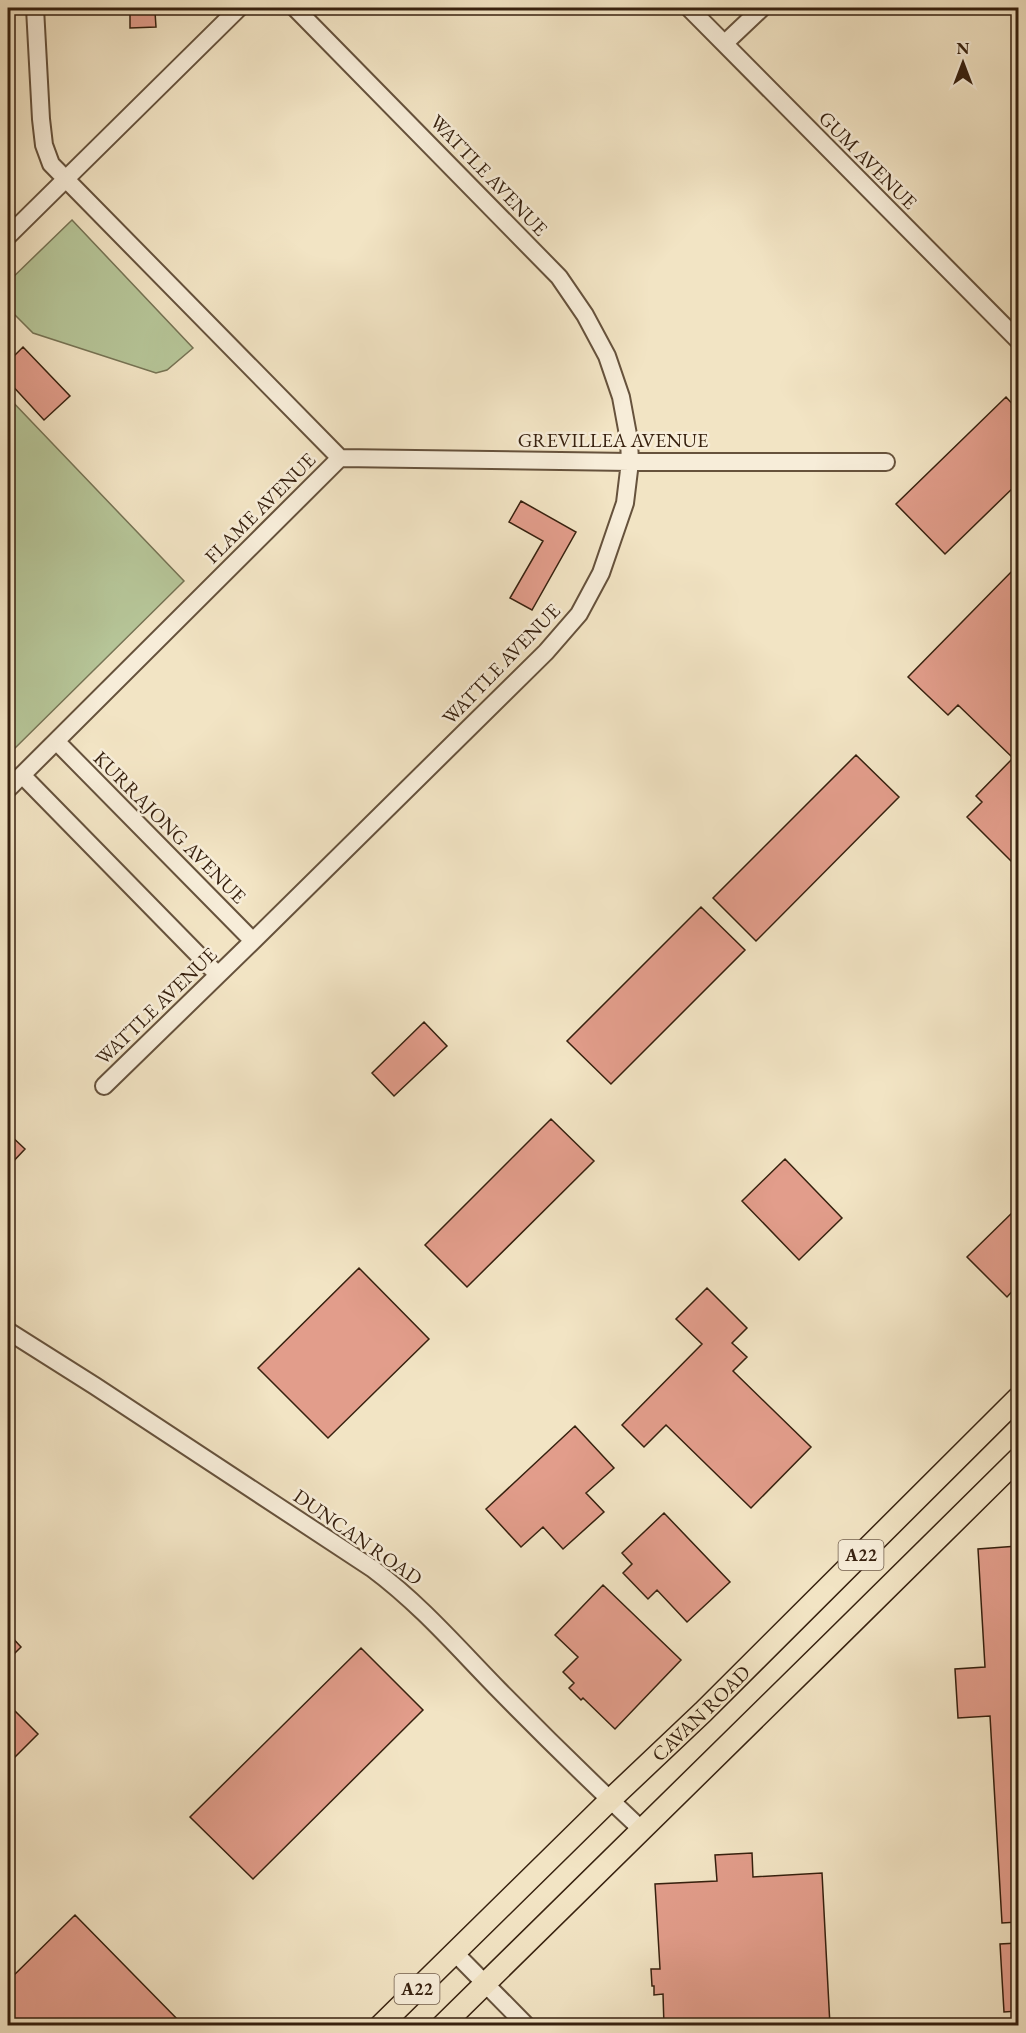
<svg xmlns="http://www.w3.org/2000/svg" width="1026" height="2033" font-family="'EB Garamond',serif">
	<rect width="100%" height="100%" fill="#f2e4c4"/>
	<filter id="stains"><feTurbulence type="fractalNoise" baseFrequency=".00333" numOctaves="4"/><feColorMatrix values="0 0 0 0 .2 0 0 0 0 .09 0 0 0 0 .02 0 0 0 .5 -.17"/></filter>
	<radialGradient id="worn" r=".72"><stop offset=".6" stop-color="#630" stop-opacity="0"/><stop offset="1" stop-color="#630" stop-opacity=".3"/></radialGradient>
	<path fill="#b6c598" stroke="#767354" stroke-width="1.5" d="M72,220L193,348L167,370L156,373L33,333L8,308V282Z
		M8,397L184,581L8,755Z"/>
	<path fill="#e29d8b" stroke="#37210f" stroke-width="1.5" d="M130,8H180L181,11L155,12L156,27L130,28Z
		M23,347L70,396L44,420L8,381V362Z
		M1006,397L1018,410V483L945,554L896,504Z
		M521,501L576,532L532,610L510,598L543,541L509,522Z
		M1016,567L1018,569V868L967,817L982,802L976,796L1013,758L958,705L948,715L908,677Z
		M856,755L899,797L756,941L713,898Z
		M701,907L745,950L611,1084L567,1041Z
		M424,1022L447,1046L394,1096L372,1073Z
		M551,1119L594,1161L467,1287L425,1245Z
		M8,1133L25,1149L8,1167Z
		M785,1159L842,1218L799,1260L742,1201Z
		M1018,1207V1285L1007,1297L967,1257Z
		M359,1268L429,1339L328,1438L258,1368Z
		M707,1288L747,1328L732,1343L747,1357L733,1371L811,1447L751,1508L666,1425L644,1447L622,1425L702,1344L676,1319Z
		M575,1426L614,1468L586,1493L604,1512L563,1549L543,1527L521,1547L486,1509Z
		M664,1513L730,1582L687,1622L657,1590L648,1599L623,1573L632,1564L622,1553Z
		M1018,1546V1922L1002,1923L990,1716L958,1718L955,1669L985,1667L978,1549Z
		M603,1585L681,1660L615,1729L583,1698L581,1700L569,1688L574,1683L563,1672L578,1657L555,1635Z
		M8,1633L21,1647L8,1660Z
		M361,1648L423,1710L253,1879L190,1817Z
		M8,1704L38,1734L8,1764Z
		M752,1853L753,1877L822,1873L830,2026H664L663,1994L654,1995V1986H652L651,1969H660L655,1884L717,1881L715,1855Z
		M75,1915L184,2026H8V1981Z
		M1018,1943V2011L1004,2012L1000,1944Z"/>
	<g fill="none" stroke-linecap="round" stroke-linejoin="round">
		<g stroke="#66523c" stroke-width="20">
			<path id="minor" d="M689,8L1018,340
				M725,43L762,8
				M8,236L239,8
				M340,458L630,462H886
				M57,742L253,941
				M22,775L218,975
				M8,789L340,458L51,164L44,145L41,119L35,8
				M104,1086L253,941L546,652L579,614L601,573L625,503L630,462L629,440L621,397L607,356L585,315L559,277L295,8
				M8,1331L95,1386L373,1569C420,1604 457,1647 498,1689C545,1737 592,1783 641,1829
				M454,1952L527,2026"/>
		</g>
		<g stroke="#37210f" stroke-width="24">
			<g id="major">
				<path id="s1" d="M380,2026L610,1800L703,1712L1018,1398"/>
				<path d="M442,2026C634,1836 827,1649 1018,1459"/>
			</g>
		</g>
		<use href="#minor" stroke="#f7edd9" stroke-width="16"/>
		<use href="#major" stroke="#f2e4c4" stroke-width="21"/>
	</g>
	<g text-anchor="middle" stroke-width="5" stroke-linejoin="round" paint-order="stroke">
		<g fill="#f7edd9" stroke="#715e4c" stroke-width="1.5">
			<rect x="838.5" y="1540" width="45" height="30" rx="4.5"/>
			<rect x="394.5" y="1974" width="45" height="30" rx="4.5"/>
		</g>
		<g font-size="18" font-weight="bold" fill="#37210f">
			<text x="861" y="1561">A22</text>
			<text x="417" y="1995">A22</text>
		</g>
		<g font-size="20" fill="#37210f" stroke="#f7edd9">
			<text transform="translate(868 160) rotate(45)" y="7">GUM AVENUE</text>
			<text transform="translate(489 175) rotate(46)" y="7">WATTLE AVENUE</text>
			<text x="613" y="447">GREVILLEA AVENUE</text>
			<text transform="translate(260 508) rotate(-45)" y="7">FLAME AVENUE</text>
			<text transform="translate(501 664) rotate(-46)" y="7">WATTLE AVENUE</text>
			<text transform="translate(170 827) rotate(45)" y="7">KURRAJONG AVENUE</text>
			<text transform="translate(156 1006) rotate(-44)" y="7">WATTLE AVENUE</text>
			<text transform="translate(358 1537) rotate(35)" y="7">DUNCAN ROAD</text>
			<text dy="7" stroke="none"><textPath href="#s1" startOffset="448">CAVAN ROAD</textPath></text>
		</g>
	</g>
	<rect width="1026" height="2033" fill="none" stroke="#f2e4c4" stroke-width="30"/>
	<rect x="9" y="9" width="1008" height="2015" fill="none" stroke="#37210f" stroke-width="3"/>
	<rect x="15" y="15" width="996" height="2003" fill="none" stroke="#37210f" stroke-width="1.5"/>
	<g transform="translate(963 63)" stroke="#f7edd9" stroke-width="4.5" paint-order="stroke">
	<path d="M0-4.5L10 22L0 15L-10 22Z" fill="#37210f"/>
	<text y="-9" font-size="16" font-weight="bold" text-anchor="middle" fill="#37210f">N</text>
	</g>
	<rect width="100%" height="100%" filter="url(#stains)"/>
	<rect width="100%" height="100%" fill="url(#worn)"/>
</svg>
